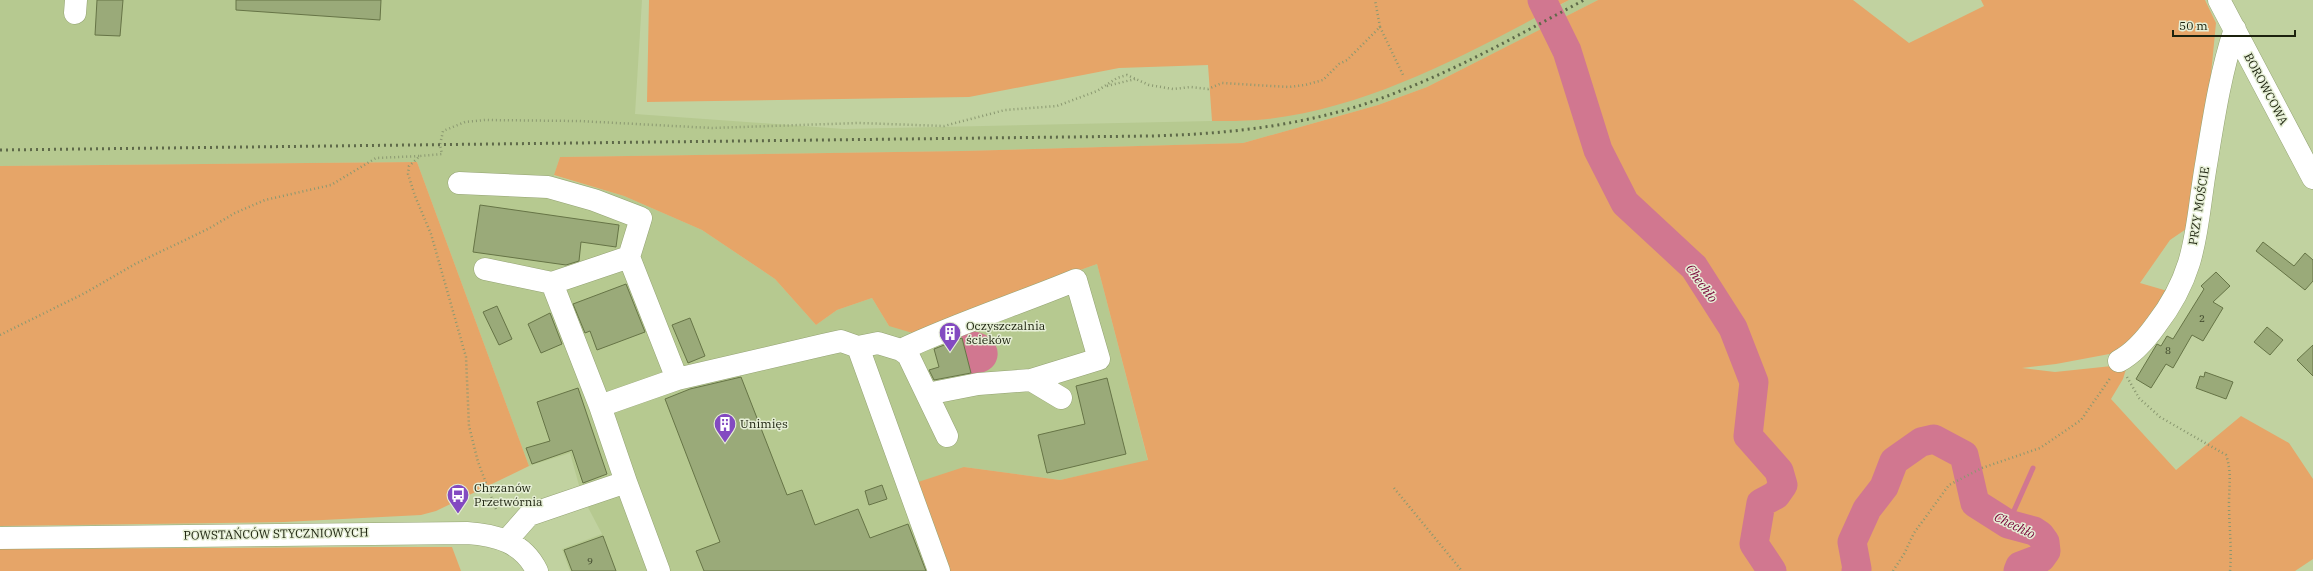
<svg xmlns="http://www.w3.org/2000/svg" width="2313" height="571" font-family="'IBM Plex Serif',serif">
	<rect width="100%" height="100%" fill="#c1d2a0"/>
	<path fill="#b6c990" d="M0,0H642L635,114L844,129L1258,120L1306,111L1425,72L1541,14L1548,26L1427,87L1378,105L1243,143L962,151L560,157L554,176L624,196L702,230L775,279L816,325L837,310L872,298L889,326L991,302L1097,264L1148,461L1060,480L964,467L945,571H570L562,549L602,534L582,496L570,453L529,466L417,162L0,166Z
		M1569,0H1598L1563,18L1557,7Z"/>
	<path fill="#e6a568" d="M649,0H1569C1472,51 1369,110 1258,120C1243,121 1227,121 1212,121L1208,65L1119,68L969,97L647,102Z
		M1598,0H1853L1909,43L1984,6L1981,0H2205L2216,23L2203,156L2192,225L2170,240L2140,283L2171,292L2120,352L2056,364L2022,368L2055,372L2112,366L2126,369L2123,379L2111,399L2176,470L2241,416L2289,443L2313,479V559L2295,571H945L912,484L964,467L1060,480L1148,460L1097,264L991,302L916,334L889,326L872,298L837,310L816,325L775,279L702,230L624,196L554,175L560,157L962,151L1243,143L1378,105L1427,87Z
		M417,162L529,466L436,511L421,515L284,522L0,526V166Z
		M376,547H452L461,571H0V549Z"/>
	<path fill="#d17790" d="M971,331C1007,334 1006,375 971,374L961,334Z"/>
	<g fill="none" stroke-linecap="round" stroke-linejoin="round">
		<path stroke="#d17790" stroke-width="5" d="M2008,524L2033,468"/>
		<path stroke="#d17790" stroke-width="29" d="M1542,0L1567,51L1598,150L1625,203L1694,267L1733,328L1754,382L1748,436L1779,471L1783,485L1776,495L1761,503L1754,544L1772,571
			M1856,571L1857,569L1852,542L1867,509L1884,487L1894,461L1921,442L1934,439L1964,455L1975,503L2008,524L2034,531L2040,535L2045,542L2046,551L2041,558L2020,566L2018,571"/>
	</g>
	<path fill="#9aaa79" stroke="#667446" d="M97,0H123L120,36L95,35Z
		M236,0H381L380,20L236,10Z
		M480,205L619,225L616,247L581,242L579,261L566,265L473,252Z
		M2263,242L2294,266L2305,253L2313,260V281L2305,290L2256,251Z
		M2216,272L2230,286L2213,302L2223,308L2203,341L2192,335L2173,368L2166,364L2151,388L2136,379L2157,344L2161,346L2167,336L2173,339L2204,289L2201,286Z
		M626,284L645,332L597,350L590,331L585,333L573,304Z
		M497,306L512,339L499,345L483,312Z
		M550,313L562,344L541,353L528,324Z
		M690,318L705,356L688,363L672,325Z
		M2267,327L2283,340L2270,355L2254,342Z
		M962,338L971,373L934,380L929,370L939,367L934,349Z
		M2313,345V376L2297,360Z
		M2205,372L2233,382L2226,399L2196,388L2200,376L2204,377Z
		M741,377L787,495L802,490L815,525L858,509L870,538L908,524L926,571H704L696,551L720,542L665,399L690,389Z
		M1107,378L1126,454L1047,473L1038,435L1085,424L1076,386Z
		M578,388L607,474L583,483L572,450L532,464L526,448L550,441L537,402Z
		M882,485L887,499L869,505L865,491Z
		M603,536L616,571H572L564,550Z"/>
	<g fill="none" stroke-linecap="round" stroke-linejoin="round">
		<g stroke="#94a373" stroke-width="23">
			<path id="minor" d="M2219,0L2313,178
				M75,13L76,0
				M459,183L548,187L594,200L641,218L629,257L552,283
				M629,257L677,379
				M485,269L552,283L600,406L626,482
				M858,347L939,571
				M901,350C958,323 1018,304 1076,280L1099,359L1031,380
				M2119,361C2134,353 2146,339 2156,325C2200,268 2195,226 2207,159C2214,116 2221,71 2235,29
				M927,394L978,384L1031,380L1061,398
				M600,406L677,379L823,345L841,341L858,347L878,343L901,350L908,355L947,436
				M0,538L467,533C496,535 523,542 537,571
				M507,540L529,515L626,482L659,571"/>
		</g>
		<path stroke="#8a9870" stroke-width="2.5" stroke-dasharray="1 3" stroke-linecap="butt" d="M1380,27L1403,75
			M1107,86L1135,79
			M0,335L85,293L135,264L208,229L235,213L265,200L331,185L376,158L420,156
			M2127,377L2139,398L2160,417L2226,455C2232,472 2229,486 2229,503C2229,526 2232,548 2230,571
			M1394,488L1462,571
			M496,509L478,462L469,426L466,357L431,234L415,196L408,174L409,166L420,156L442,154L440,145L443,131L465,122L485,120L579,121L712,128L859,123L944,126L1005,110L1057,106L1097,91L1117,78L1127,75L1149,85L1173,89L1191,87L1208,89L1222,83L1289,87L1305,85L1323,80L1339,64L1347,60L1380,27L1375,0
			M1893,571L1904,554L1914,533L1949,485L1982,468L2040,448L2081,420L2111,377"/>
		<use href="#minor" stroke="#fff" stroke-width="22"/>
		<path stroke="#5e6949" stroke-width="3" stroke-dasharray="2 4" stroke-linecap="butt" d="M0,150L1149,136C1235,134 1320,124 1400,91C1464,66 1524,32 1584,0"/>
	</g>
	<defs>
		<g id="building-pin" transform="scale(1.15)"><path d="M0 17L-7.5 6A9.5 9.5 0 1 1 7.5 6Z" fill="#834ac1" stroke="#e6efd6"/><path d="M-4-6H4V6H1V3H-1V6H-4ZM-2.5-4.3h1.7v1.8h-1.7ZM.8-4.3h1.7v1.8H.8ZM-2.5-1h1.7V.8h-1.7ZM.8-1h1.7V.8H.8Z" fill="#fff"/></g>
		<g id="bus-pin" transform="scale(1.15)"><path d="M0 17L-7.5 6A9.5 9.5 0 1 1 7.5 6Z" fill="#834ac1" stroke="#e6efd6"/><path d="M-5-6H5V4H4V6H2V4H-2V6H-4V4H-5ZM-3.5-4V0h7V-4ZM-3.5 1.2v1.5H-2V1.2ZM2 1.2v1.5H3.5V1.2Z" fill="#fff"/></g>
	</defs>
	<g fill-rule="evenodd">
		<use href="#building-pin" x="950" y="333"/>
		<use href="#building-pin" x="725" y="424"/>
		<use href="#bus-pin" x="458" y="495"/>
	</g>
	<g text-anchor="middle" stroke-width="3" stroke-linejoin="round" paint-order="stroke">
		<g font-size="10" fill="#3c4429">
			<text x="2202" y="322">2</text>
			<text x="2168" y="354">8</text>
			<text x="590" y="565">9</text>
		</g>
		<g font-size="12" fill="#1c220e" stroke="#e6efd6">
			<text transform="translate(2266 89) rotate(62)" y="4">BOROWCOWA</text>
			<text transform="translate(2199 206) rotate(-81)" y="4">PRZY MOŚCIE</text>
			<text transform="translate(276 534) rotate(-1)" y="4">POWSTAŃCÓW STYCZNIOWYCH</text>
		</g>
		<g font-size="12" fill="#1c220e" stroke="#e6efd6" text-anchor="start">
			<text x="966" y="330">Oczyszczalnia<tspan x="966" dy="14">ścieków</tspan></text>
			<text x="740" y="428">Unimięs</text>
			<text x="474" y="492">Chrzanów<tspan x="474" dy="14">Przetwórnia</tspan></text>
		</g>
		<g font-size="13" font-style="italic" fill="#780439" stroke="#e6efd6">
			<text transform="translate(1702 283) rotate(54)" y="5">Chechło</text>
			<text transform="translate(2015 525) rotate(26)" y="5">Chechło</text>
		</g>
	</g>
	<path d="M2173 30v6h122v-6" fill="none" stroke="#1c220e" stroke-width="2"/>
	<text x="2179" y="30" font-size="12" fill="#1c220e" stroke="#e6efd6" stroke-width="3" paint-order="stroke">50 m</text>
</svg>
